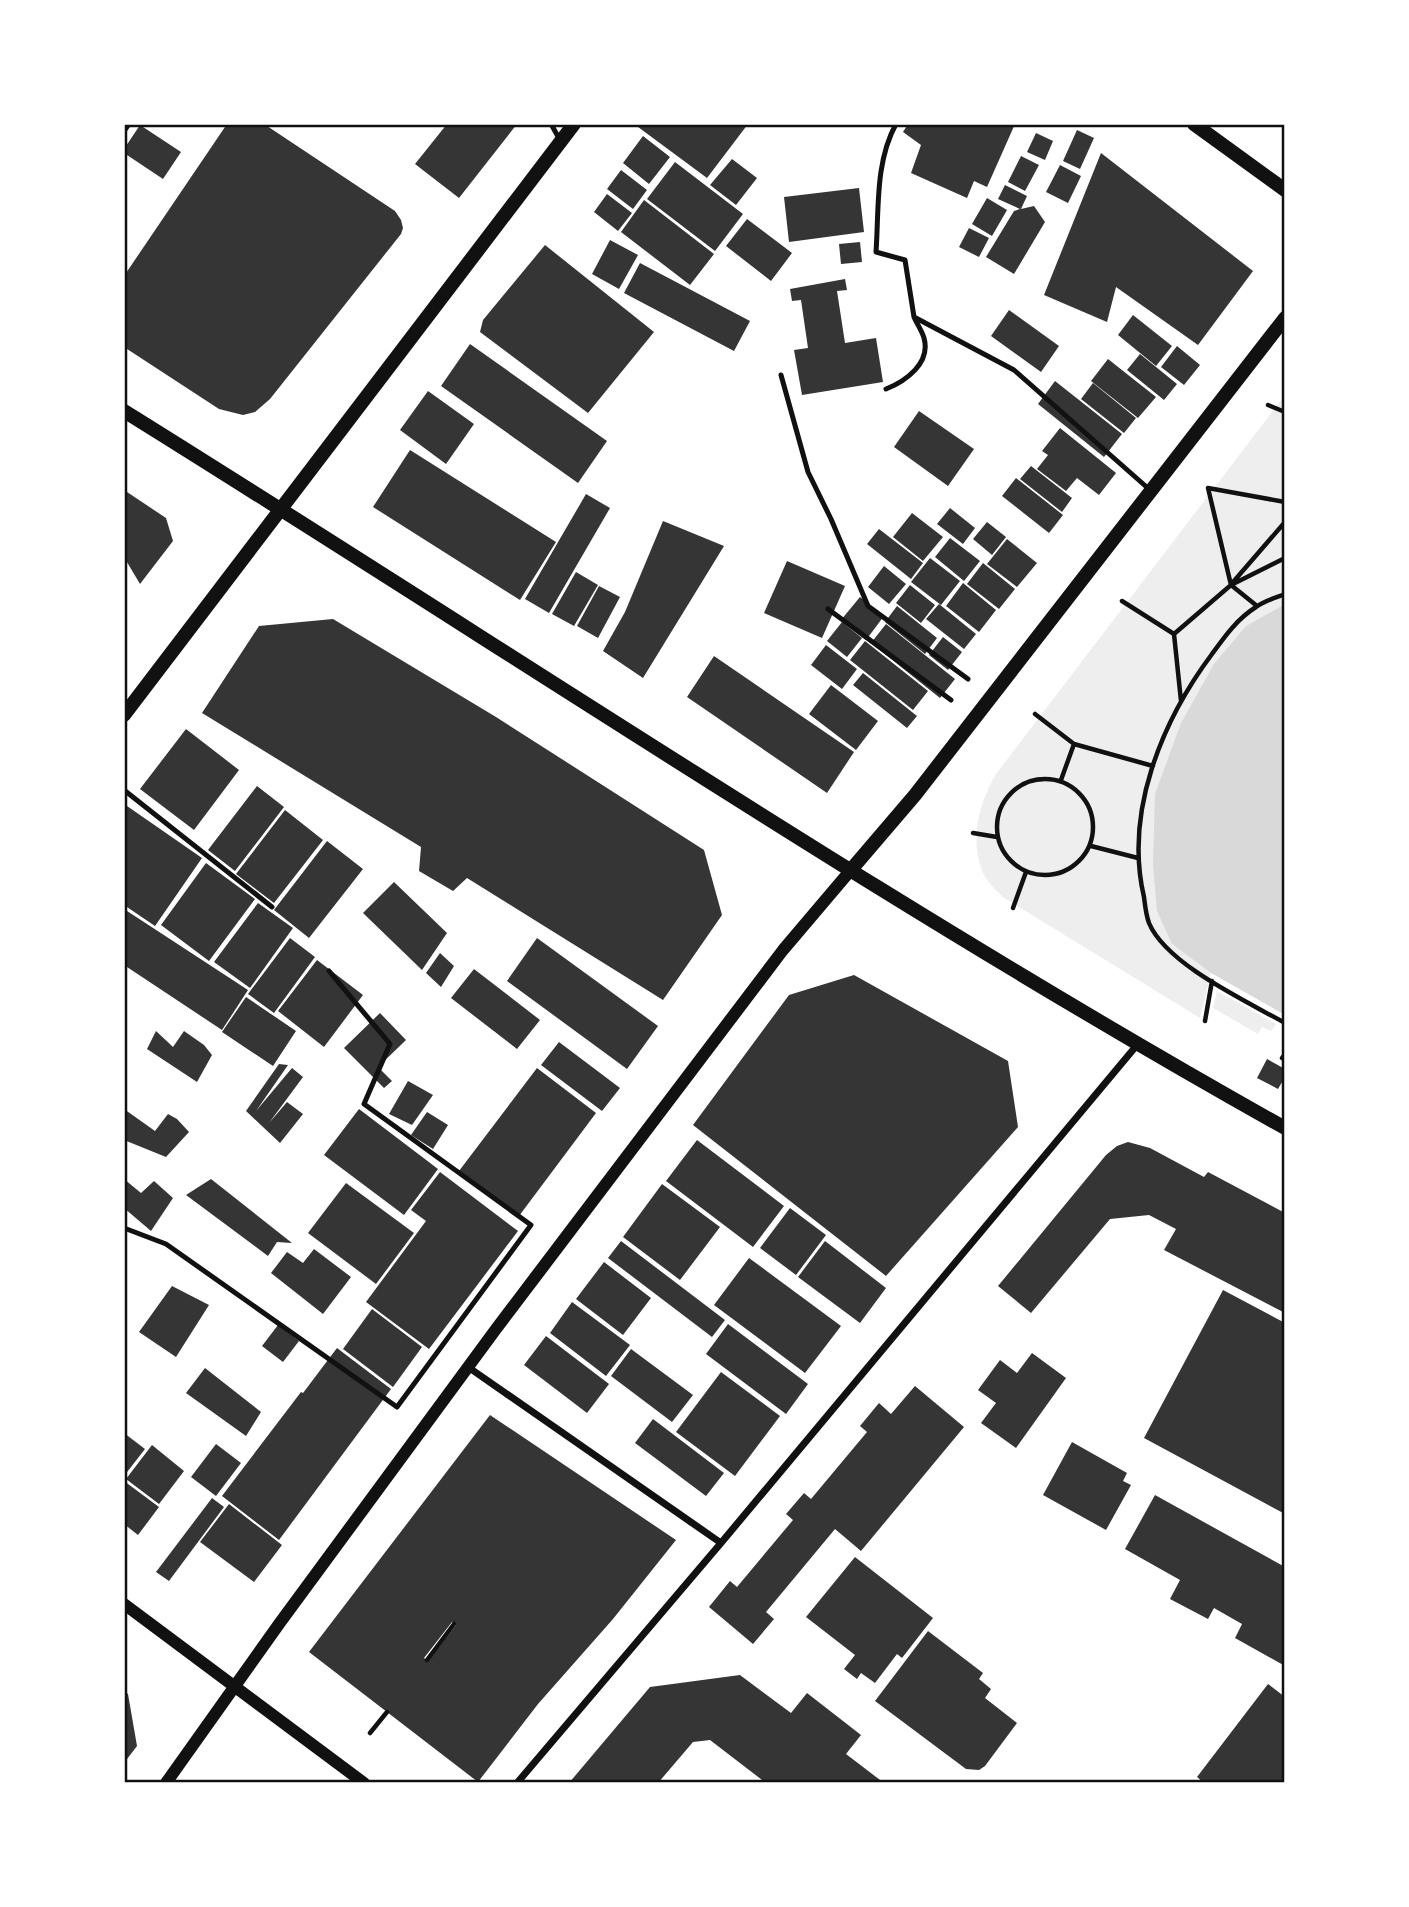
<svg xmlns="http://www.w3.org/2000/svg" width="1409" height="1907" font-family="Commissioner,sans-serif">
	<rect width="100%" height="100%" fill="#fff"/>
	<path fill="#eee" d="M1285,395V604L1246,626L1172,944L1211,973L1200,1018L1004,898C997,891 988,883 983,873C969,840 979,803 996,774Z
		M1217,991L1276,1024L1271,1031L1262,1027L1258,1034L1213,1008Z"/>
	<path fill="#d9d9d9" d="M1285,604V1015L1211,973L1172,944L1157,911L1153,865L1155,794L1181,723L1214,664L1246,626Z"/>
	<path fill="#353535" fill-rule="evenodd" d="M227,124H264L395,211L401,220L403,228L401,234L270,399L255,412L243,415L219,409L124,347V276Z
		M447,124H517L459,198L415,164Z
		M634,124H748L707,178Z
		M908,124H1015L987,187L974,181L967,198L911,173L921,145L903,132Z
		M140,125L181,152L163,179L124,153V149Z
		M1077,130L1094,138L1080,169L1063,161Z
		M1036,133L1053,141L1045,160L1027,152Z
		M643,136L670,157L649,184L623,163Z
		M1101,153L1253,271L1198,345L1116,287L1107,322L1044,295Z
		M1021,156L1039,165L1025,191L1008,182Z
		M732,159L757,178L736,205L710,185Z
		M675,162L743,214L715,251L647,199Z
		M1060,165L1081,176L1068,203L1046,192Z
		M621,170L647,190L633,209L607,189Z
		M1005,185L1027,196L1021,209L1034,206L1045,222L1014,274L986,257L1014,211L1020,209L998,199Z
		M859,188L864,232L789,242L784,197Z
		M607,194L632,213L618,231L594,212Z
		M987,198L1007,210L992,236L972,224Z
		M644,200L714,254L690,285L621,232Z
		M747,219L792,253L771,281L726,246Z
		M969,228L989,238L979,257L959,247Z
		M610,240L638,255L619,289L592,274Z
		M860,242L862,262L841,264L839,244Z
		M545,245L654,332L588,413L480,332L483,320Z
		M640,263L750,321L734,351L624,293Z
		M845,279L847,290L837,291L845,343L876,338L883,382L802,395L794,350L808,348L801,300L792,301L790,289Z
		M1009,310L1059,346L1041,372L991,336Z
		M1133,315L1172,346L1156,366L1118,335Z
		M470,344L607,441L578,483L441,386Z
		M1177,346L1200,365L1184,385L1161,367Z
		M1140,354L1177,384L1164,400L1127,370Z
		M1108,359L1156,397L1138,418L1091,381Z
		M1055,381L1122,434L1104,457L1038,404Z
		M1093,383L1136,418L1124,433L1081,399Z
		M428,391L474,424L446,464L400,430Z
		M919,411L974,449L948,486L894,447Z
		M1060,428L1116,473L1099,495L1077,478L1066,491L1037,469L1048,455L1042,451Z
		M410,450L556,542L520,600L373,507Z
		M1031,466L1072,498L1062,512L1020,479Z
		M1016,478L1063,515L1049,533L1002,496Z
		M124,490L166,518L173,541L140,584L124,557Z
		M586,494L610,508L549,613L525,599Z
		M950,508L975,528L963,544L937,524Z
		M912,513L943,537L923,561L893,537Z
		M663,521L724,546L643,678L603,651L625,612Z
		M987,522L1006,537L992,555L973,539Z
		M879,529L923,563L911,579L867,544Z
		M950,538L980,561L964,581L935,557Z
		M1007,539L1037,563L1017,587L987,564Z
		M930,558L960,581L941,605L911,582Z
		M787,561L845,586L822,638L764,613Z
		M983,563L1015,589L999,609L967,584Z
		M884,566L906,584L889,604L868,587Z
		M576,572L598,585L574,626L552,614Z
		M963,583L996,610L979,632L946,606Z
		M910,585L935,605L921,623L896,603Z
		M599,586L620,597L598,638L577,626Z
		M860,597L884,616L866,640L841,620Z
		M939,604L976,634L964,649L926,619Z
		M897,606L937,638L925,654L885,622Z
		M333,619L496,717L704,850L722,915L663,1000L467,878L453,891L419,871L421,847L202,713L259,626Z
		M842,622L862,638L847,657L827,641Z
		M886,624L955,679L940,698L871,643Z
		M943,637L962,652L948,670L929,655Z
		M865,641L928,691L913,710L850,660Z
		M826,645L857,669L842,689L811,665Z
		M714,656L854,752L827,793L687,697Z
		M863,673L917,716L907,728L853,685Z
		M831,685L878,721L856,750L809,714Z
		M186,729L239,770L194,830L140,789Z
		M257,786L284,807L235,871L208,850Z
		M127,806L202,858L155,926L124,905V811Z
		M285,810L323,840L274,903L236,874Z
		M327,841L363,869L309,938L274,910Z
		M206,863L255,899L209,961L161,925Z
		M394,882L447,933L422,970L363,913Z
		M258,903L293,928L250,988L214,962Z
		M124,909L248,990L222,1030L124,965Z
		M290,938L315,957L274,1013L248,994Z
		M537,938L658,1026L627,1069L507,981Z
		M440,953L454,966L441,987L426,973Z
		M317,960L363,995L324,1047L278,1011Z
		M474,969L540,1020L517,1049L451,998Z
		M854,975L1008,1061L1018,1127L886,1276L693,1125L789,995Z
		M246,997L296,1031L273,1066L222,1032Z
		M380,1013L406,1040L378,1067L392,1081L384,1088L344,1048Z
		M156,1031L173,1047L184,1031L204,1045L212,1055L197,1082L147,1049Z
		M559,1042L620,1088L602,1111L541,1065Z
		M1267,1059L1285,1069V1077L1278,1089L1257,1078Z
		M279,1064L288,1065L256,1111L292,1068L303,1077L269,1123L287,1102L303,1114L280,1143L246,1111Z
		M537,1068L596,1113L519,1216L459,1171Z
		M408,1081L433,1095L412,1125L389,1114Z
		M124,1109L155,1131L168,1114L177,1119L189,1132L166,1157L124,1140Z
		M359,1109L438,1169L404,1215L324,1155Z
		M427,1112L448,1125L433,1149L411,1135Z
		M697,1140L784,1206L753,1247L666,1181Z
		M1128,1142L1150,1148L1204,1177L1208,1172L1285,1213V1313L1164,1250L1176,1229L1149,1215L1110,1219L1031,1313L998,1286L1106,1155L1117,1146Z
		M440,1172L518,1231L429,1349L366,1302L426,1221L411,1210Z
		M124,1179L141,1193L154,1181L173,1198L151,1231L124,1208Z
		M211,1179L292,1243L277,1242L268,1256L186,1195Z
		M346,1183L414,1233L376,1284L308,1233Z
		M662,1184L720,1227L680,1280L623,1237Z
		M790,1208L826,1235L796,1275L760,1248Z
		M621,1241L725,1320L712,1337L608,1258Z
		M825,1241L886,1288L860,1323L798,1277Z
		M314,1249L351,1277L323,1314L271,1273L287,1252L303,1263Z
		M749,1258L841,1326L805,1373L714,1305Z
		M604,1262L651,1298L623,1335L576,1299Z
		M172,1286L209,1305L176,1357L139,1332Z
		M1223,1290L1285,1323V1514L1144,1438Z
		M572,1302L630,1345L606,1376L550,1333Z
		M372,1309L422,1347L393,1387L343,1349Z
		M728,1324L808,1384L786,1414L706,1354Z
		M278,1325L299,1341L283,1362L262,1346Z
		M546,1336L609,1384L587,1413L524,1365Z
		M337,1348L391,1389L279,1540L222,1496L301,1392L303,1393Z
		M631,1349L693,1395L672,1422L611,1376Z
		M1032,1353L1066,1378L1016,1448L981,1423L996,1403L978,1390L1000,1360L1017,1373Z
		M205,1368L261,1412L246,1436L186,1393Z
		M721,1372L780,1416L735,1476L676,1432Z
		M915,1386L964,1427L861,1551L835,1529L766,1612L774,1619L753,1644L709,1607L730,1581L737,1587L793,1520L786,1514L804,1493L811,1499L867,1432L860,1426L879,1403L891,1414Z
		M490,1415L676,1540L613,1619L538,1704L478,1782L309,1652ZM452,1622L456,1625L428,1661L424,1658Z
		M653,1419L724,1473L706,1496L635,1443Z
		M124,1433L145,1449L124,1476Z
		M1072,1442L1127,1473L1123,1481L1131,1485L1106,1530L1043,1495Z
		M216,1444L241,1463L216,1496L191,1477Z
		M152,1445L184,1471L159,1504L126,1479Z
		M124,1481L159,1507L138,1535L124,1524Z
		M1155,1495L1285,1567V1666L1235,1638L1242,1624L1214,1608L1208,1619L1170,1599L1180,1580L1125,1549Z
		M212,1498L224,1507L169,1581L156,1572Z
		M229,1504L282,1545L254,1582L200,1542Z
		M855,1557L933,1618L902,1658L897,1654L875,1683L861,1673L857,1679L844,1669L855,1655L806,1617Z
		M928,1631L983,1673L979,1679L991,1689L985,1698L1017,1723L985,1766L979,1770L966,1769L875,1701Z
		M740,1675L791,1713L807,1693L861,1735L846,1754L884,1783H766L710,1740L693,1742L658,1783H569L650,1687Z
		M1268,1684L1285,1697V1783H1204L1197,1777Z
		M124,1691L128,1694L137,1746L124,1763Z"/>
	<g fill="none" stroke-linecap="round" stroke-linejoin="round">
		<path stroke="#111" stroke-width="4.5" d="M1268,405L1285,412
			M1234,581L1285,522
			M1285,594C1275,598 1264,601 1256,607C1237,619 1225,636 1212,654C1162,721 1124,812 1144,897C1145,905 1146,915 1149,923C1166,964 1246,1001 1285,1023
			M1122,601L1174,634
			M1257,606L1231,585L1208,488L1285,502
			M1174,634L1231,585L1285,558
			M1174,634L1181,701
			M1035,714L1074,744L1153,766
			M997 827a48 48 0 1 1 96 0a48 48 0 1 1-96 0Z
			M1061,780L1074,744
			M973,833L997,837
			M1091,846L1138,858
			M1013,908L1026,872
			M1205,1021L1212,981
			M1282,1058L1285,1054
			M427,1660L454,1624
			M370,1733L387,1712"/>
		<path stroke="#111" stroke-width="5" d="M551,124L560,140
			M896,124C875,162 879,210 876,252L905,260L914,317L1014,370L1150,490
			M124,131L129,124
			M781,375L808,472L831,519L868,606L968,679
			M886,389C906,381 931,363 924,338C922,331 917,324 914,317
			M828,609L951,700
			M124,790L272,907
			M124,1228L166,1244L397,1407L531,1225L364,1104L390,1044L329,971"/>
		<path stroke="#111" stroke-width="7" d="M468,1367L721,1543
			M517,1783L721,1543L1137,1045"/>
		<path stroke="#111" stroke-width="12" d="M124,1604L364,1783
			M166,1783L279,1624L496,1329L783,950L850,871"/>
		<path stroke="#111" stroke-width="14" d="M1194,124L1285,190
			M124,411C510,651 888,906 1285,1128
			M124,715L574,124
			M850,871L915,795L1285,318"/>
	</g>
	<rect width="1409" height="1907" fill="none" stroke="#ffffff" stroke-width="252"/>
	<rect x="126" y="126" width="1157" height="1655" fill="none" stroke="#111" stroke-width="2.5"/>
</svg>
